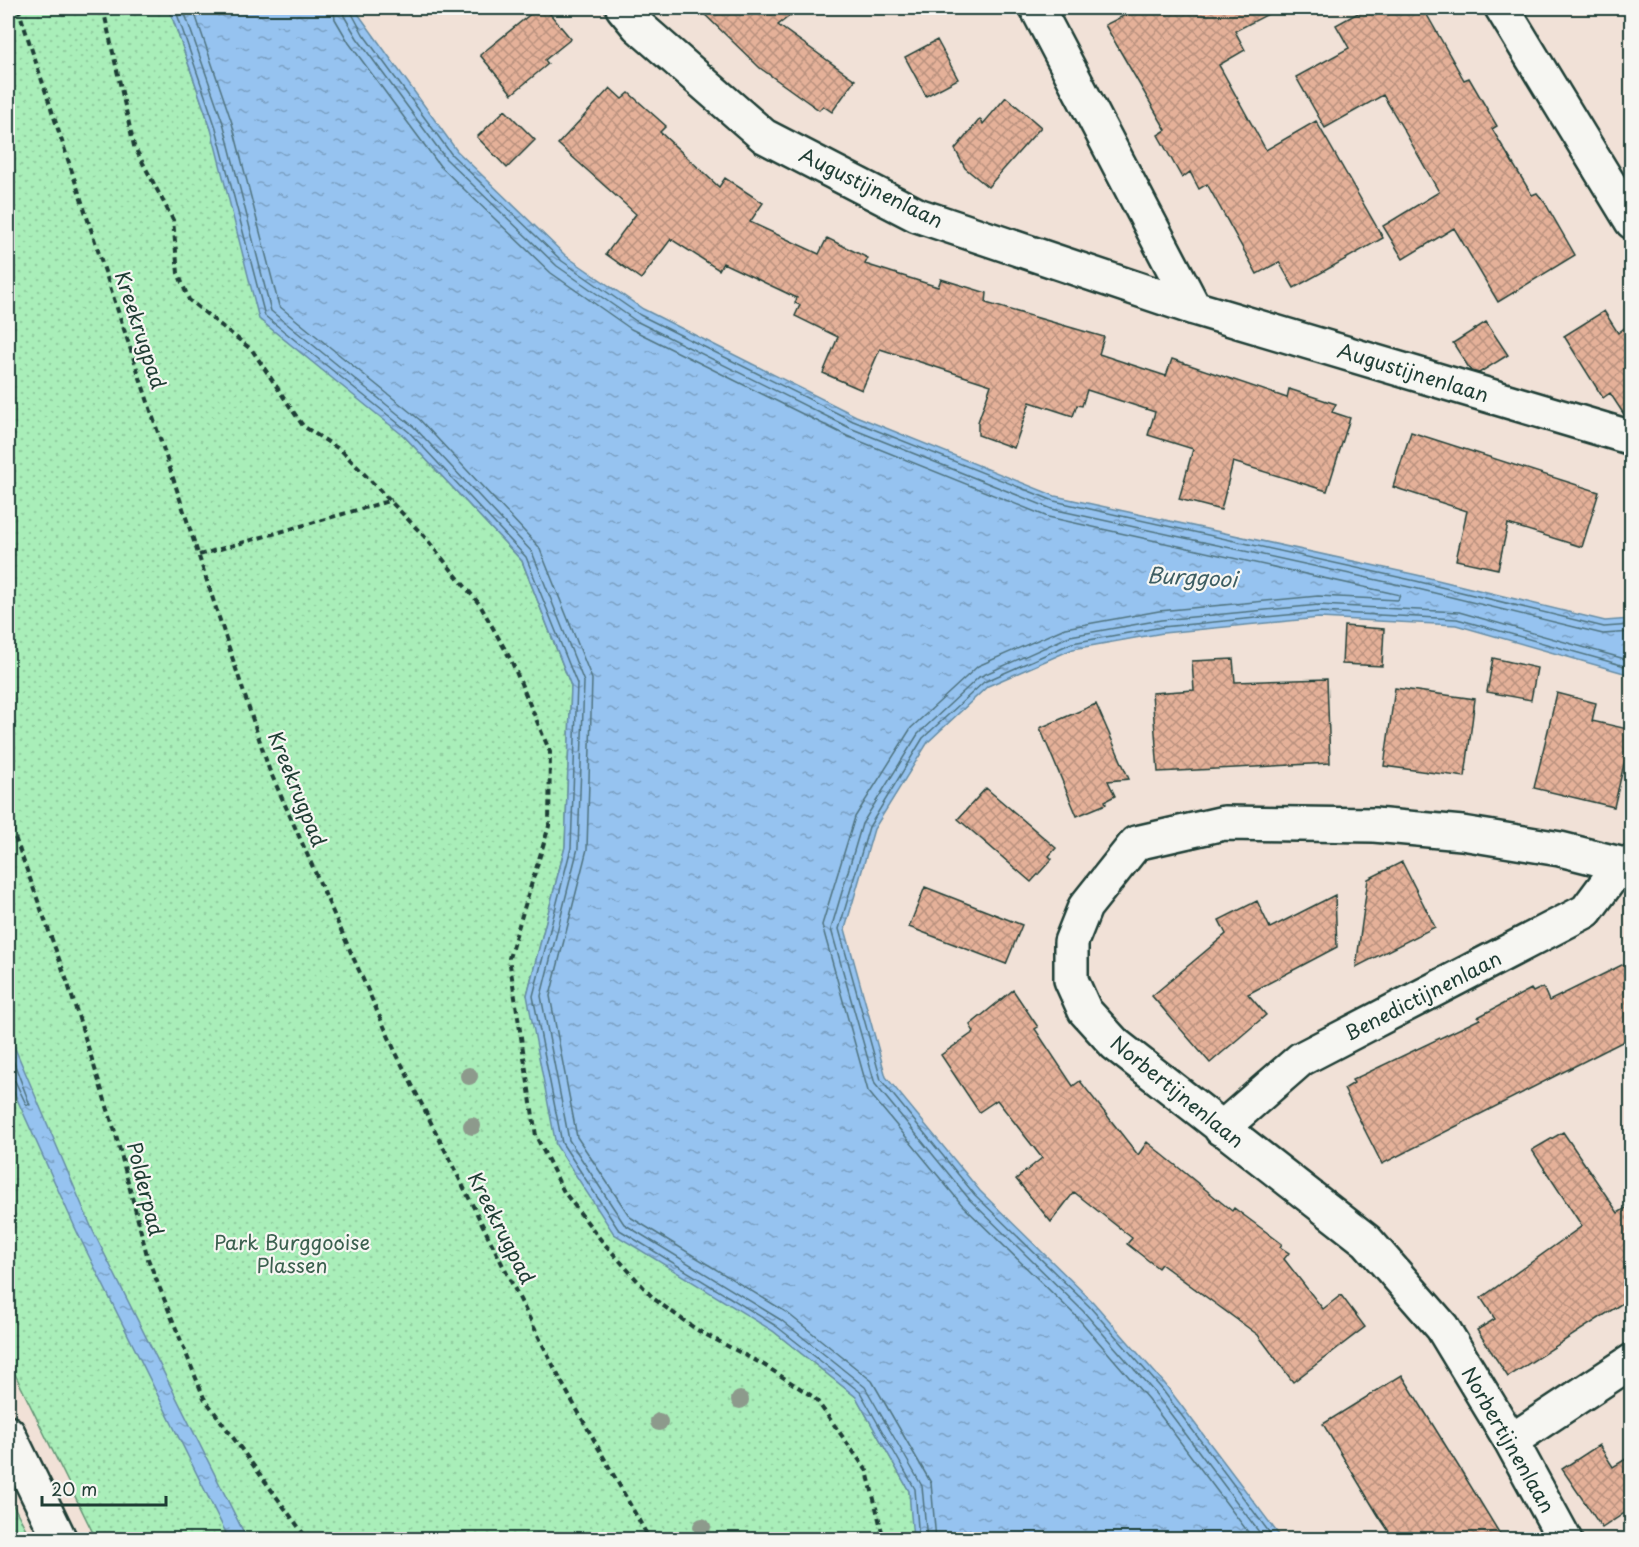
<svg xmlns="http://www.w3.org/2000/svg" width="1639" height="1547" font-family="'Playpen Sans',sans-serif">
	<defs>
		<pattern id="grass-dots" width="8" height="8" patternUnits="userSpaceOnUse" patternTransform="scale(1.5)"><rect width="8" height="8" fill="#a9eeb9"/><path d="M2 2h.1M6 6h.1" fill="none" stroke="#91cda0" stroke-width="1.8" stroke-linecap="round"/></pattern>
		<pattern id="water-ripples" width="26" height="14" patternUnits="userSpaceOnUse" patternTransform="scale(1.5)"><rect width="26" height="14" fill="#96c3f0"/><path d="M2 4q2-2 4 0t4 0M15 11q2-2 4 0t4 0" fill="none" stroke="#7aa0c3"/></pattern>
		<pattern id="building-cross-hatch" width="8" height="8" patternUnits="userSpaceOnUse" patternTransform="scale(1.5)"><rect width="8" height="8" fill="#e5b199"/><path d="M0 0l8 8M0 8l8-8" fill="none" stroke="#b9917e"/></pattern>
	</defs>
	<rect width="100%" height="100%" fill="#f1e1d7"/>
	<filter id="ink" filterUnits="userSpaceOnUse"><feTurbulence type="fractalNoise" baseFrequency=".0167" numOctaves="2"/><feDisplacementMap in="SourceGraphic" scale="12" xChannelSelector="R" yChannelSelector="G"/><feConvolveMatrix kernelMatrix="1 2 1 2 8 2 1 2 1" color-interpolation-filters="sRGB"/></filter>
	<g filter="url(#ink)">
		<path fill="url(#grass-dots)" stroke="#649676" stroke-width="1.5" d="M8,8H169L211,129L405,437L522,561L571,686L565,847L527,995L773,1331L856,1397L909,1491L914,1539H96L8,1360Z
			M8,1495L31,1539H8Z"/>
		<path fill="url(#water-ripples)" stroke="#668da5" stroke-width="1.5" d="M169,8H354L457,151L566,256L643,309L856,416L1055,496L1417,575L1605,621L1631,619V675L1456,625L1319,618L1163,633L1073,649L988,686L928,742L874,829L845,929L886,1077L980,1191L1093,1302L1165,1384L1282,1539H913L909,1491L856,1397L773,1331L614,1234L556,1145L527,995L565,847L571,686L522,561L405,437L259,319L211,129Z
			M8,1032L93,1231L247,1539H229L78,1234L8,1079Z"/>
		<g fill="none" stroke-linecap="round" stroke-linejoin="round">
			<path stroke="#4f737f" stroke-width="1.5" d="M175,8L216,128L265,316L409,432L526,557L577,684L571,848L533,996L562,1143L618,1229L776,1326L860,1392L915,1489L919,1540
				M183,8L224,126L271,311L414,427L532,552L584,682L578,848L541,996L569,1140L624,1224L781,1320L865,1387L922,1486L927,1540
				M193,8L232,123L279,306L420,420L539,547L592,679L587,849L550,996L577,1137L630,1217L786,1312L872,1381L931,1483L936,1540
				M333,8L335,19L349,43L440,166L551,273L631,329L847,436L1048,517L1400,595L1398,600L1318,596L1159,611L1065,628L978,666L911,728L855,817L822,925L868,1091L963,1206L1077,1317L1148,1399L1254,1540
				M342,8L344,16L357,38L446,159L557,266L636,321L850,428L1052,509L1414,588L1603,634L1632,632
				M349,8L363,34L452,155L562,261L640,315L853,421L1054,501L1416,581L1604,627L1632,625
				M8,1047L30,1105L26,1104L15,1081L8,1078
				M1265,1540L1155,1393L1083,1311L970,1200L875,1084L831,929L862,824L918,734L979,677L1070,636L1161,620L1319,605L1459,612L1632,661
				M1275,1540L1161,1388L1089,1306L975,1195L881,1080L839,929L869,827L923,738L984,682L1072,643L1162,627L1319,612L1457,619L1632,668"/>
		</g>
		<path fill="url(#building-cross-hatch)" stroke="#1f3d34" stroke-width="1.5" d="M538,8H545L571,39L545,60L548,64L512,94L480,55Z
			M698,8H800L778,25L855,80L832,112L823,106L819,110L760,68Z
			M1139,8H1280L1235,31L1245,50L1219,65L1266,150L1316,121L1383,238L1294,288L1279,262L1257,274L1207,184L1199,189L1190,172L1182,178L1158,135L1166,130L1105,25Z
			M1367,8H1423L1464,80L1469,78L1497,126L1492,129L1532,195L1537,193L1545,203L1575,255L1498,302L1454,228L1403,259L1383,226L1439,192L1405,132L1383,95L1325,128L1296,77L1349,48L1336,25Z
			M937,40L958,79L926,96L905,57Z
			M610,88L622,99L629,93L666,126L660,132L719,187L725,178L763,203L750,222L819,254L827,238L868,258L865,264L938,287L941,279L987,293L986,303L1104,337L1099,354L1166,376L1172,359L1287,398L1289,389L1336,404L1332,412L1350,418L1327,491L1233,462L1221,510L1179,499L1193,449L1148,435L1155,412L1087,390L1082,406L1077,405L1073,416L1030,402L1014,448L978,435V422L991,385L880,349L862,390L823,373L838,337L795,316L800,305L795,303L797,298L723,263L719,270L671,239L641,279L606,254L636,214L558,144Z
			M1006,97L1041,127L988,187L965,168L955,149L980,119L983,124Z
			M505,110L535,140L507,168L477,137Z
			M1604,311L1618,333L1632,322V418L1625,416L1610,393L1603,398L1564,336Z
			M1486,322L1508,355L1479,373L1471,371L1453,343Z
			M1411,432L1599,492L1582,547L1508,524L1498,569L1456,560L1467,511L1393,487Z
			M1344,626L1384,629L1382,666L1342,664Z
			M1493,658L1537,668L1531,700L1487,692Z
			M1233,659L1235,682L1327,679L1330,763L1158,772L1152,693L1194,690L1192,661Z
			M1395,688L1475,699L1465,777L1384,766Z
			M1557,693L1596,703L1592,721L1632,730L1614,807L1534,788Z
			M1096,704L1129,779L1108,781L1115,796L1105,801L1106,804L1077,816L1040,728Z
			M986,788L1056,848L1049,856L1052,859L1031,882L958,819Z
			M1402,862L1435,927L1356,967L1368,879Z
			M925,887L1022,925L1006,964L909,927Z
			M1335,895L1337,947L1248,994L1266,1015L1210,1063L1152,996L1226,934L1219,920L1257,901L1270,928Z
			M1632,960V1037L1382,1164L1344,1089L1354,1083L1352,1080L1480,1019L1478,1017L1531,989L1533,992L1543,987L1549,1001Z
			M1013,990L1038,1027L1035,1029L1073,1086L1080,1081L1138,1155L1147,1142L1232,1211L1234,1208L1265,1231L1282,1244L1280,1247L1289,1253L1284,1259L1323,1309L1341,1295L1365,1327L1293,1382L1258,1335L1161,1264L1158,1268L1127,1244L1132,1238L1074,1192L1051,1222L1016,1179L1042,1158L997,1100L979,1112L941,1055L974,1032L970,1025Z
			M1563,1132L1618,1213L1632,1204V1297L1508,1377L1477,1330L1495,1319L1481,1298L1582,1226L1532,1150Z
			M1402,1375L1470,1485L1503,1539H1394L1378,1515L1323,1424Z
			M1599,1445L1613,1467L1632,1455V1508L1602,1528L1562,1469Z"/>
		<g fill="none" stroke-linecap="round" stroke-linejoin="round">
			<g stroke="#1f3d34" stroke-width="38">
				<path id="minor" d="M623,8L638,26L764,136L917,215L1194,308L1632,438
					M1037,8L1194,308
					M1502,8L1632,222
					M1221,1129L1301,1059L1586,911L1621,864
					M1511,1441L1632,1361
					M1565,1540L1511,1441L1442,1327L1367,1241L1115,1044L1085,1011L1071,980V942L1085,907L1136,843L1224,823L1374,825L1462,833L1560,849L1632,867"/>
			</g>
			<g stroke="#1f3d34" stroke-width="38">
				<path id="highway" d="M8,1433L60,1540"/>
			</g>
			<path stroke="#1f3d34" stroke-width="4" stroke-dasharray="6 4.5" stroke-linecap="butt" d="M18,8L269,769L395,1051L562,1383L650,1540
				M103,8L134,146L173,220L178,273L189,300L252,350L303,426L342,451L424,536L480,605L511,660L550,752L549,826L509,958L536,1136L564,1192L601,1240L654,1299L697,1330L764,1365L815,1398L867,1471L884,1540
				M199,555L392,500
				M8,818L67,981L116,1135L148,1259L204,1398L308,1540"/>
			<use href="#minor" stroke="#f6f6f2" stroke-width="33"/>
			<use href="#highway" stroke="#f6f6f2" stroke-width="33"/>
		</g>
		<g fill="#8d9a8c">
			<circle cx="469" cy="1076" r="9"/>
			<circle cx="472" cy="1126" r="9"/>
			<circle cx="740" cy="1400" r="9"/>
			<circle cx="659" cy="1422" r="9"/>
			<circle cx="702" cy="1527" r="9"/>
		</g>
	</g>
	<g text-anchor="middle" stroke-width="4.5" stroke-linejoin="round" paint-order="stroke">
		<g font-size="20" fill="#1f3d34" stroke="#f6f6f2">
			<text transform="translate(871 188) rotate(26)" y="7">Augustijnenlaan</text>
			<text transform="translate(140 330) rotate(72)" y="7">Kreekrugpad</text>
			<text transform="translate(1413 373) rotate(17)" y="7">Augustijnenlaan</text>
			<text transform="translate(297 789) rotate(68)" y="7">Kreekrugpad</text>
			<text transform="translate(1423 996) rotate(-27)" y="7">Benedictijnenlaan</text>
			<text transform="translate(1177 1092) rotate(39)" y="7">Norbertijnenlaan</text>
			<text transform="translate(145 1189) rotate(76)" y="7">Polderpad</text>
			<text transform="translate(501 1228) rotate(63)" y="7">Kreekrugpad</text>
			<text transform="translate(1508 1440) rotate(60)" y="7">Norbertijnenlaan</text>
		</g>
		<g font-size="20" fill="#3b604f" stroke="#f6f6f2">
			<text x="292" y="1250">Park Burggooise<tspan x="292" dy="23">Plassen</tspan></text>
		</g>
		<g font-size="21" font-style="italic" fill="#3d5e63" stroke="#f6f6f2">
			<text transform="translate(1192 578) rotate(3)" y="7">Burggooi</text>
		</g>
	</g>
	<rect width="1639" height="1547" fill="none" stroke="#f6f6f2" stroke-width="30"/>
	<rect x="15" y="15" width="1609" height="1517" fill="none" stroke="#1f3d34" stroke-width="2" filter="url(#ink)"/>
	<path d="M42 1496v9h124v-9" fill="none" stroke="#1f3d34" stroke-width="3"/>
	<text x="51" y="1496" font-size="18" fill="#1f3d34" stroke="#f6f6f2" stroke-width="4.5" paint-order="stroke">20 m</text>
</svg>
